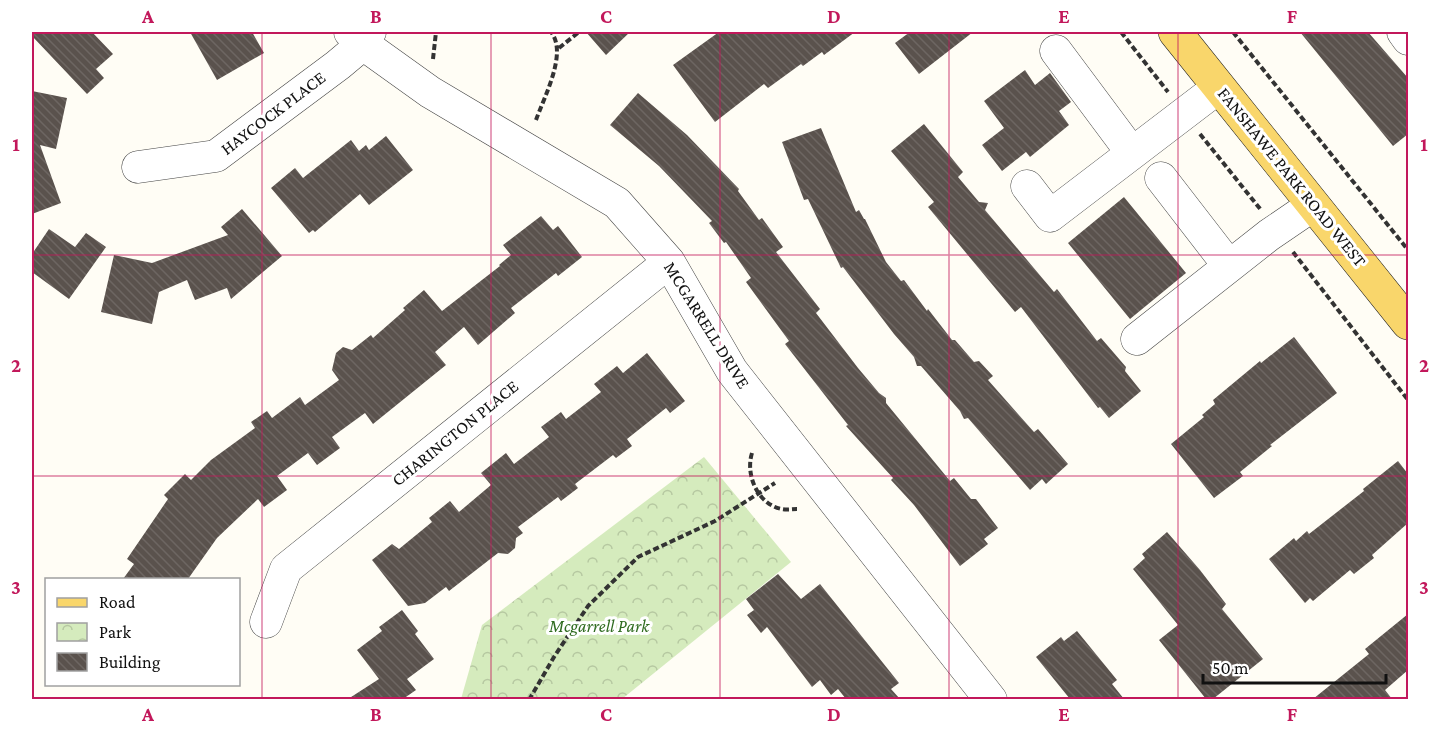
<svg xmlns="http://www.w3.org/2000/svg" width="1440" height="731" font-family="'Crimson Pro',serif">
	<defs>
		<pattern id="park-crowns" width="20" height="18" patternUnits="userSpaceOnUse" patternTransform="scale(1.5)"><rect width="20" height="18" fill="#d5ebbd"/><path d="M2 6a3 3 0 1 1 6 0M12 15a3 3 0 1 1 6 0" fill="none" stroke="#b6c8a1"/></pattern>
		<pattern id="building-back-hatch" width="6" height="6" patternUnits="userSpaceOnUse" patternTransform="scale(1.5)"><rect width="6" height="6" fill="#5a524d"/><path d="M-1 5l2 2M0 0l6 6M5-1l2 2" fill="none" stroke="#6d6662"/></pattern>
	</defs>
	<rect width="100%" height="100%" fill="#fffdf5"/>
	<path fill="url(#park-crowns)" d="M704,457L791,562L622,699H461L482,625Z"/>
	<path fill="url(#building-back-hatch)" d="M32,32H92L113,54L96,69L104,78L87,94L32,36Z
		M190,32H252L264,53L217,80Z
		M586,32H630L606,55Z
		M719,32H855L824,55L822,52L803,66L801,64L768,88L764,84L715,122L673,65Z
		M910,32H973L919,74L895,43Z
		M1300,32H1368L1408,78V134L1393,146Z
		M1025,70L1035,85L1050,73L1071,102L1059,111L1069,125L1030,157L1026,152L1002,171L982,145L1004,128L984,101Z
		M32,91L67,98L56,149L40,145L61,203L32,214Z
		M638,93L687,135L739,189L738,191L759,220L762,218L783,247L776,252L820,309L816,313L858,368L879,393L886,398V403L950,481L954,478L971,499H976L998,528L984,539L988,544L960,566L914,505L891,480L893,478L846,426L848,425L785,344L789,341L746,282L751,278L726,242L724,243L709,223L712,221L659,166L610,125Z
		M924,124L963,172L958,177L979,202L988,203L985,210L1054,292L1057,289L1097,341L1101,338L1126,367L1125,371L1141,391L1109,418L1100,407L1098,408L1021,307L1015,312L928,207L934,202L891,151Z
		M821,128L856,212L859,210L864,219H865L886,262L901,281L904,280L927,311L928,309L952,340H955L974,362L979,361L993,376L988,380L1034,432L1038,429L1068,464L1046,484L1042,479L1030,490L968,418L964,419L960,411L921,366H917L914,357L894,334L843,267L841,268L808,199L804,200L782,142Z
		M386,136L413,170L369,205L360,194L315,232L313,230L309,233L271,188L295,168L303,178L351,140L359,151L366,145L369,150Z
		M1124,197L1186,273L1130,319L1068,243Z
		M242,209L282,256L231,299L227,288L195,300L187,280L159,292L152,324L101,312L114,255L152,263L228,235L221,227Z
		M541,216L553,230L558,226L582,257L558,276L556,273L511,308L515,313L478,345L464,327L435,352L446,365L373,424L365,413L332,437L340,448L317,465L308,453L277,476L287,490L264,507L258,499L217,538L188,579H123L134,564L127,559L168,499L164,495L185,474L191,480L211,460L255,428L251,422L267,411L272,418L300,397L305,405L339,380L332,370L336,353L343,347L352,350L371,335L373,338L405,310L403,308L424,290L442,311L500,266L499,265L511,255L503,245Z
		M49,229L75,247L86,233L106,247L69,299L32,272V254Z
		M1294,337L1337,393L1270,445L1272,446L1240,472L1243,476L1214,498L1171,444L1204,417L1202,415L1215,404L1213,400L1260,361L1261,363Z
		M647,353L685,401L670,413L666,408L627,439L632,446L616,458L613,455L575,484L578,488L561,501L558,497L518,527L523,533L516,538L515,548L508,554L498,553L449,591L446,587L425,603L408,606L372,560L392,544L399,549L432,522L429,518L450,501L459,512L491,485L481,473L506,453L514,464L549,437L541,427L561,412L566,419L601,392L594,384L617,366L623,373Z
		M1398,461L1408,474V523L1372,555L1374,558L1354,574L1350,570L1313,601L1310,598L1305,603L1269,559L1294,538L1296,541L1307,531L1309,534L1364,491L1363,489Z
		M1167,532L1200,570L1226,604L1222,609L1263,659L1213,699H1206L1159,640L1178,625L1133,569L1145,558L1142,554Z
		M778,574L801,599L820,584L899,683L891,689L900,699H846L838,689L831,695L820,680L812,687L767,627L761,633L747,615L754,610L746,599Z
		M402,610L418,631L415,634L434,659L407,679L416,690L403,699H348L379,679L357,650L382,631L379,627Z
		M1408,614V670L1385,690L1392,699H1313L1369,654L1365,649Z
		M1077,631L1117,680L1112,684L1124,699H1070L1036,657L1061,637L1064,641Z"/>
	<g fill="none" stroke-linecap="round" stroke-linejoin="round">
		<g stroke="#444" stroke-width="33">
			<path id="minor" d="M350,32L363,44L430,92L617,203L669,262L732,371L991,700
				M1403,32L1408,39
				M1056,51L1132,153
				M138,167L216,156L338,65L363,44L370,32
				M1161,178L1229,266
				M1027,186L1050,216L1219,87
				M1137,339L1269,235L1313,205
				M266,622L286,569L669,262"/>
		</g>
		<g stroke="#222" stroke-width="34">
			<path id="major" d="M1175,32L1408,323"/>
		</g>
		<path stroke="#333" stroke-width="4" stroke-dasharray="6 3" stroke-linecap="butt" d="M1121,32L1168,92
			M1233,32L1408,250
			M559,48L579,32
			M433,59L436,32
			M536,120C544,97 568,53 551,32
			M1200,134L1261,210
			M1293,252L1408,400
			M752,453C745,475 758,505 782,509C787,510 792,509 797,509
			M529,700L554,657L588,606L638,557L715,521L775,483"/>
		<use href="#minor" stroke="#fff" stroke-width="32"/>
		<use href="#major" stroke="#f9d66b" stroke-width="33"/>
	</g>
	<path fill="none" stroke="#c2185b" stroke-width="1.5" stroke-opacity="0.55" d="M262,32V700M491,32V700M720,32V700M949,32V700M1178,32V700M32,255H1408M32,476H1408"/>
	<g text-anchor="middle" stroke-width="6" stroke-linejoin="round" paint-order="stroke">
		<g font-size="18" fill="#111" stroke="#fff">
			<text transform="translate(273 113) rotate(-37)" y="6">HAYCOCK PLACE</text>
			<text transform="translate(1292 177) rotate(51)" y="6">FANSHAWE PARK ROAD WEST</text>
			<text transform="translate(707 325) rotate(58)" y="6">MCGARRELL DRIVE</text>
			<text transform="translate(455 433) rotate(-39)" y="6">CHARINGTON PLACE</text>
		</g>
		<g font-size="18" font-style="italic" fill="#2f6b1f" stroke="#fff">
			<text x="599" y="632">Mcgarrell Park</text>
		</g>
	</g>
	<rect width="1440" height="731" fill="none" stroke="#ffffff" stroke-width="66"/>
	<rect x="45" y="578" width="195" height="108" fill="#ffffff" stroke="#a0a0a0" stroke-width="1.5"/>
	<rect x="57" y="598" width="30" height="9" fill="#f9d66b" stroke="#a0a0a0" stroke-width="1.5"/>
	<text x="99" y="608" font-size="18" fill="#111111">Road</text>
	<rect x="57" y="623" width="30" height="18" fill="url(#park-crowns)" stroke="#a0a0a0" stroke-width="1.5"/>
	<text x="99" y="638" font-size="18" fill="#111111">Park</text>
	<rect x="57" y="653" width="30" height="18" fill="url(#building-back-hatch)" stroke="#a0a0a0" stroke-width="1.5"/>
	<text x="99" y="668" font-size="18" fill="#111111">Building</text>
	<path d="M1203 674v9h183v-9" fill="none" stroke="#111111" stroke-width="3"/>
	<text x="1212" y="674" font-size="18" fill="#111111" stroke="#ffffff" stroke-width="4.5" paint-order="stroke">50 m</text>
	<rect x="33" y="33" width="1374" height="665" fill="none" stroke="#c2185b" stroke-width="2"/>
	<g font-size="20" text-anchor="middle" font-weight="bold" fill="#c2185b">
		<text x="148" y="23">A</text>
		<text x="376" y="23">B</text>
		<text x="606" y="23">C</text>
		<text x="834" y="23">D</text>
		<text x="1064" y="23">E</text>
		<text x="1292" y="23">F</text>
		<text x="16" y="151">1</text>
		<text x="1424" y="151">1</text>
		<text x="16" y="372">2</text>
		<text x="1424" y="372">2</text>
		<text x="16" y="594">3</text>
		<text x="1424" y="594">3</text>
		<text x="148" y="721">A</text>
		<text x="376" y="721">B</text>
		<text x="606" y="721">C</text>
		<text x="834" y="721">D</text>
		<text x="1064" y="721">E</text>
		<text x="1292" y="721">F</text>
	</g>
</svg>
